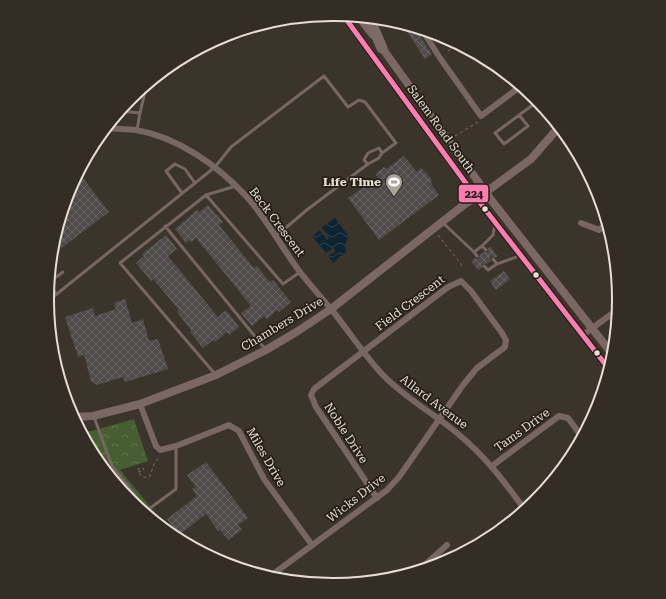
<svg xmlns="http://www.w3.org/2000/svg" width="666" height="599" font-family="'Roboto Serif',serif">
	<defs>
		<pattern id="park-crowns" width="20" height="18" patternUnits="userSpaceOnUse"><rect width="20" height="18" fill="#465e32"/><path d="M2 6a3 3 0 1 1 6 0M12 15a3 3 0 1 1 6 0" fill="none" stroke="#61754f"/></pattern>
		<pattern id="water-waves" width="16" height="10" patternUnits="userSpaceOnUse"><rect width="16" height="10" fill="#0d2532"/><path d="M0 5q4-4 8 0t8 0" fill="none" stroke="#30444f"/></pattern>
		<pattern id="building-cross-hatch" width="8" height="8" patternUnits="userSpaceOnUse"><rect width="8" height="8" fill="#4e4b4a"/><path d="M0 0l8 8M0 8l8-8" fill="none" stroke="#686463"/></pattern>
	</defs>
	<rect width="100%" height="100%" fill="#3b342a"/>
	<path fill="url(#park-crowns)" d="M134,419L148,461L120,470L154,511L163,528L131,501L95,458L82,432L92,431Z"/>
	<path fill="url(#water-waves)" d="M335,218L347,234L348,238L345,244L346,252L342,256H340L339,258L333,263L328,256L335,252L334,247L326,253L312,236L320,230L327,240L329,238L322,227Z"/>
	<path fill="url(#building-cross-hatch)" d="M402,24L415,28L432,54L425,59Z
		M136,94L133,107L125,105L131,97Z
		M404,156L417,172L421,168L429,176L432,181L431,184L439,195L379,240L348,198L378,177L375,174L379,171L384,167L386,169Z
		M79,173L109,212L52,255L53,244L69,190Z
		M208,205L223,222L219,225L254,268L257,266L270,282L273,280L291,302L279,312L277,310L267,319L264,316L252,326L241,313L251,306L196,238L191,242L189,240L186,243L175,229L197,210L199,212Z
		M166,235L177,249L168,256L218,317L226,310L239,327L229,335L227,332L215,342L213,340L203,348L190,332L191,330L177,312L179,310L153,279L151,281L136,263L144,256L142,254Z
		M491,247L497,256L496,258L491,256L490,258L491,261L486,264H482V268L478,270L471,261L475,258L478,259L480,255L484,252H488V248Z
		M504,271L510,279L496,290L490,281Z
		M125,299L132,323L143,319L149,341L158,339L168,369L125,382L123,377L97,385L91,381L84,355L78,357L65,317L93,308L95,316L116,309L114,303Z
		M206,462L248,518L238,525L242,530L228,540L220,530L218,531L206,514L179,535L167,519L197,496L192,489L196,487L187,475Z"/>
	<g fill="none" stroke-linecap="round" stroke-linejoin="round">
		<path stroke="#7c6f6b" stroke-width="1" stroke-dasharray="3 3" stroke-linecap="butt" d="M448,51L458,44
			M455,136L478,122
			M438,235L461,264L462,268
			M138,472L144,470L143,468H139L138,470L141,476L147,478L150,476L154,464L158,458"/>
		<path stroke="#786663" stroke-width="3" d="M120,111L140,113L137,130
			M140,113L147,84
			M519,115L528,126L504,144L495,133L538,101
			M368,164L364,160L368,153L379,148L382,153
			M182,193L166,171L175,164L185,169L195,183
			M206,195L236,186
			M442,222L474,252
			M165,226L266,350
			M486,250L482,246L493,235L495,224
			M477,256L474,252L482,246
			M493,259L497,264L519,256
			M484,266L488,270L497,264
			M49,282L63,272
			M49,284L56,294
			M48,301L215,167L231,147L324,76L348,107L359,100L365,102L396,143L382,153L379,158L368,164L308,209L276,236
			M215,374L120,263L206,195L283,284L300,272
			M94,417L112,466L144,507L149,509L176,489V446"/>
		<path stroke="#786663" stroke-width="6" d="M422,30L440,58L481,116L521,86
			M106,128C116,129 126,129 136,130C178,137 218,166 246,196C267,219 281,247 300,272C310,285 321,297 331,309C349,331 364,355 383,375C405,398 433,413 457,433C485,456 504,481 525,510
			M581,223L599,230L607,224
			M583,335L617,310
			M140,404L156,446L160,450L176,446L229,425L239,431L264,479L312,545
			M492,466L559,416L568,418L582,437
			M418,571L447,545
			M269,577L387,490L399,477L463,385L477,368L505,347L506,340L502,333L471,291L461,281L448,287L314,389L311,395L316,407L377,498"/>
		<path stroke="#7b6763" stroke-width="8" d="M343,15L484,208L609,369
			M359,17L373,35
			M380,45L492,201L613,355
			M73,417L93,416L140,404L216,375L266,350L298,331L331,309L465,204L486,192L531,159L559,127"/>
		<path stroke="#7c6b66" stroke-width="11" d="M369,18L382,48"/>
		<g stroke="#241e16" stroke-width="8">
			<path id="bus-1" d="M343,15L484,208L609,369"/>
		</g>
		<use href="#bus-1" stroke="#fd7dae" stroke-width="5"/>
	</g>
	<defs>
		<g id="stadium-pin" transform="scale(0.9)"><path d="M0 17L-7.5 6A9.5 9.5 0 1 1 7.5 6Z" fill="#aba398" stroke="#241e16"/><path d="M0-5a6.5 5 0 1 0 0 10a6.5 5 0 1 0 0-10ZM-3.5-1.8h7v3.6h-7Z" fill="#fff"/></g>
	</defs>
	<g fill-rule="evenodd">
		<use href="#stadium-pin" x="394" y="182"/>
	</g>
	<g fill="#e7dfd4" stroke="#241e16" stroke-width="1.5">
		<circle cx="485" cy="209" r="3.5"/>
		<circle cx="536" cy="275" r="3.5"/>
		<circle cx="597" cy="353" r="3.5"/>
	</g>
	<g text-anchor="middle" stroke-width="3.5" stroke-linejoin="round" paint-order="stroke">
		<g font-size="12" fill="#e7dfd4" stroke="#241e16">
			<text transform="translate(441 129) rotate(54)" y="4">Salem Road South</text>
			<text transform="translate(277 222) rotate(53)" y="4">Beck Crescent</text>
			<text transform="translate(410 303) rotate(-37)" y="4">Field Crescent</text>
			<text transform="translate(282 324) rotate(-31)" y="4">Chambers Drive</text>
			<text transform="translate(434 402) rotate(37)" y="4">Allard Avenue</text>
			<text transform="translate(522 430) rotate(-36)" y="4">Tams Drive</text>
			<text transform="translate(346 433) rotate(57)" y="4">Noble Drive</text>
			<text transform="translate(266 457) rotate(60)" y="4">Miles Drive</text>
			<text transform="translate(356 498) rotate(-38)" y="4">Wicks Drive</text>
		</g>
		<g font-size="12" font-weight="bold" fill="#e7dfd4" stroke="#241e16" text-anchor="end">
			<text x="381" y="186">Life Time</text>
		</g>
	</g>
	<path d="M0 0H666V599H0ZM332 21H334A278 278 0 0 1 612 299V300A278 278 0 0 1 334 578H332A278 278 0 0 1 54 300V299A278 278 0 0 1 332 21Z" fill="#342d25" fill-rule="evenodd"/>
	<path fill="none" stroke="#e7dfd4" stroke-width="2" d="M332 21H334A278 278 0 0 1 612 299V300A278 278 0 0 1 334 578H332A278 278 0 0 1 54 300V299A278 278 0 0 1 332 21Z"/>
	<rect stroke="#241e16" stroke-width="1.5" x="458" y="184" width="31" height="19" rx="4" fill="#fd7dae"/>
	<g font-size="11" text-anchor="middle" font-weight="bold" fill="#111">
		<text x="474" y="198">224</text>
	</g>
</svg>
